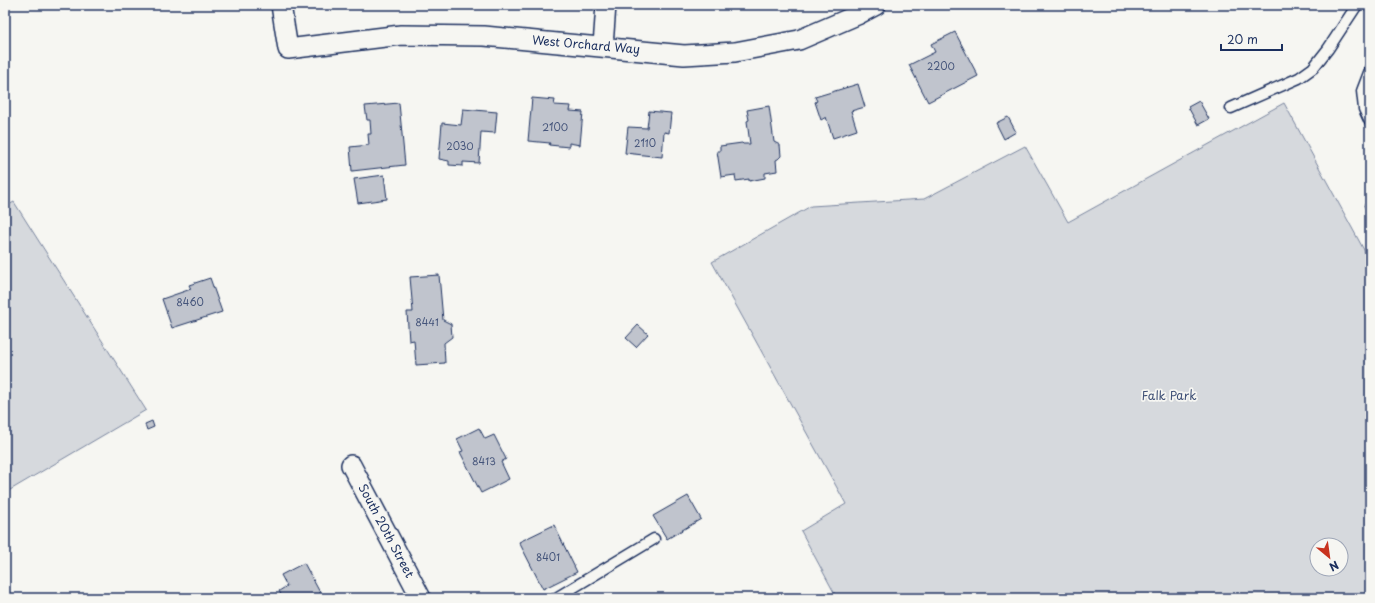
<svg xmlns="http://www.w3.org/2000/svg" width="1375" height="603" font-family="'Playpen Sans',sans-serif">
	<rect width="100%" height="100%" fill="#f6f6f2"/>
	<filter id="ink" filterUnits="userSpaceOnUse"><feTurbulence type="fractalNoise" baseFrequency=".025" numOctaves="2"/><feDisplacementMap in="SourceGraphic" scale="8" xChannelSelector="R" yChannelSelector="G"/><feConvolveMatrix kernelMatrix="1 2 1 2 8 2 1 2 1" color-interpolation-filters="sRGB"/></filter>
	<g filter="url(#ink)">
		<path fill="#d6d9dd" stroke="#78849e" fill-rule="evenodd" d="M1284,103L1370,261V598H837L801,531L846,504L712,262L811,206L924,199L1025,146L1068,222ZM1317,545H1341V569H1317Z
			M14,202L146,410L5,493V207Z"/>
		<path fill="#c0c4cd" stroke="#1b2f5e" d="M955,32L978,76L928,102L909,65L935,52L931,44Z
			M858,84L865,107L851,111L857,130L833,138L826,117L821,120L815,102L817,101L815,97Z
			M532,98L555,100L554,105L571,106L570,111L583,112L580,145L569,143V147L549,145L550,143L528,141Z
			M1199,101L1209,119L1198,125L1188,107Z
			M399,103L405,165L352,171L350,147L369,145L368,134H371L370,120H367L365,106Z
			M769,106L774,142L780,145L781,156L778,159L776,160L777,171L765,173V178L749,181V179L736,181L735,175L721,177L717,151H720V146L742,143L743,144H750L747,121L749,120L747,110Z
			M463,109L497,112L495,133L481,132L479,163L463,162V166L449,165V161L439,159L442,123L461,125Z
			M649,111L671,113L669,133L664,132L662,157L625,153L628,127L647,128Z
			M1008,117L1016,132L1004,139L996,123Z
			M384,175L387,199L358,203L354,179Z
			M1370,202V219L1364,205Z
			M439,275L443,320L451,324L452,337L444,343L445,363L416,365L414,340L409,341L407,312H413L410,277Z
			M210,278L222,312L172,328L162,299L191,289L189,285Z
			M638,325L648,334L636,347L626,338Z
			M152,421L154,427L147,430L145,424Z
			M479,428L485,439L494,435L506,459L501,462L509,479L481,493L460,452L463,451L457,439Z
			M688,496L701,519L667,539L653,516Z
			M554,525L577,572L543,589L519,542Z
			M304,563L323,598H283L279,591L287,586L281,575Z"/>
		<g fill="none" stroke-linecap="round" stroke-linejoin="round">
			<g stroke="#1b2f5e" stroke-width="13">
				<path id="lane" d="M1370,70L1362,91L1364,109L1370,122
					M1231,108L1299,78L1313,68L1328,49L1357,5
					M556,598L654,539"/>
			</g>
			<g stroke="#1b2f5e" stroke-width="22">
				<path id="street" d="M281,5L288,49L401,35L484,36L684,55L735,52L799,40L857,15L876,5
					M603,46L606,5
					M351,465L421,598"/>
			</g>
			<use href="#lane" stroke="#f6f6f2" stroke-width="10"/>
			<use href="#street" stroke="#f6f6f2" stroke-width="19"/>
		</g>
	</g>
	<g text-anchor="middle" stroke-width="3.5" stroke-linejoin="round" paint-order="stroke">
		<g font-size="10" fill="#44547a">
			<text x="941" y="70">2200</text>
			<text x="555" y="131">2100</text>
			<text x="645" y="147">2110</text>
			<text x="460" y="150">2030</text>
			<text x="190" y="306">8460</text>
			<text x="427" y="326">8441</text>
			<text x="484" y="465">8413</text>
			<text x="548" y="561">8401</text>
		</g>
		<g font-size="12" fill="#1b2f5e" stroke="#f6f6f2">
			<text transform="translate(586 45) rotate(5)" y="4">West Orchard Way</text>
			<text transform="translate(386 531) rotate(62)" y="4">South 20th Street</text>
		</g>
		<g font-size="12" fill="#405177" stroke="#f6f6f2">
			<text x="1169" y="400">Falk Park</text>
		</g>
	</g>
	<rect width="1375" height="603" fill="none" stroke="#f6f6f2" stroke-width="20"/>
	<rect x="10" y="10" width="1355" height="583" fill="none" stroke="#1b2f5e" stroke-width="1.5" filter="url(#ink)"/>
	<g transform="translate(1329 557) rotate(151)"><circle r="19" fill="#f6f6f2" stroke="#9ea6b7"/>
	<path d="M0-3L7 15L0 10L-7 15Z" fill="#c8321e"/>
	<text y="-6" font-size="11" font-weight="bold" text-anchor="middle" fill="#1b2f5e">N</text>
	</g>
	<path d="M1221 44v6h61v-6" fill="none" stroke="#1b2f5e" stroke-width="2"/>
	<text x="1227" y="44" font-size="12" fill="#1b2f5e" stroke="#f6f6f2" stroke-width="3" paint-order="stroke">20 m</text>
</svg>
